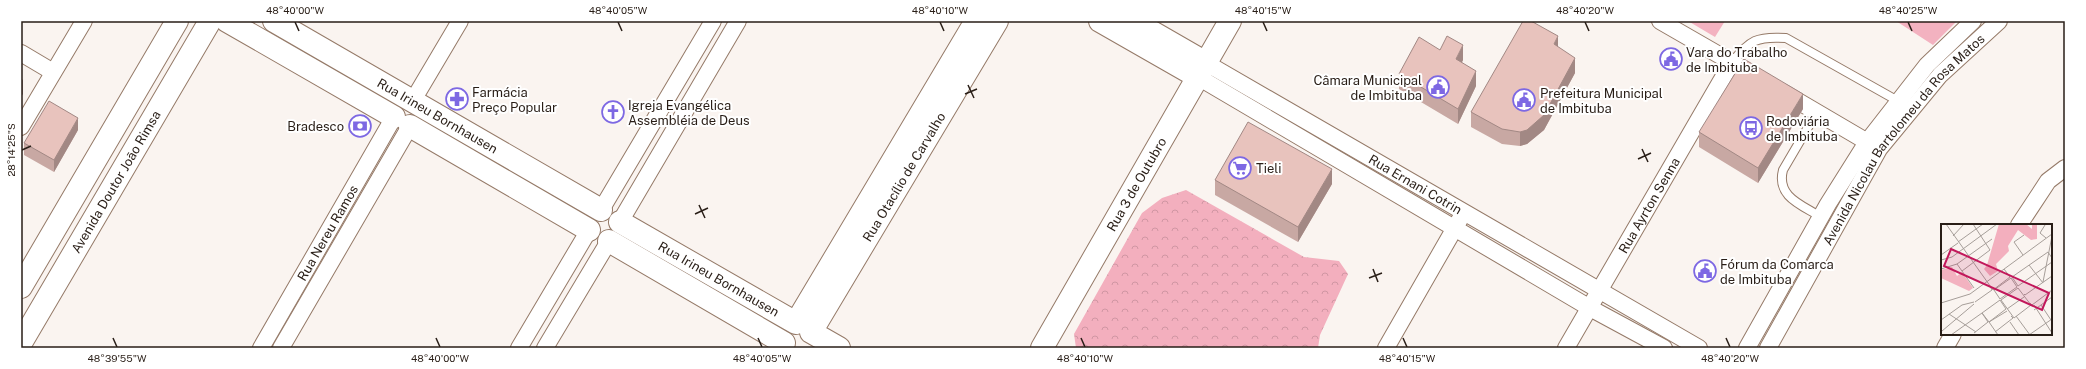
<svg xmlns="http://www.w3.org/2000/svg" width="2086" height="369" font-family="'Public Sans',sans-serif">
	<defs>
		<pattern id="forest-crowns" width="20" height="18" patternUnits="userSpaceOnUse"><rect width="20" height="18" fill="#f3afbe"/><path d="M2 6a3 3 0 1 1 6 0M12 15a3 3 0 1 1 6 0" fill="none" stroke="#d096a3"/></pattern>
	</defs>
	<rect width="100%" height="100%" fill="#faf4f0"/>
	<path fill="url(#forest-crowns)" d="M1186,190L1304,257L1339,261L1348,274L1320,335L1318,348H1076L1074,334L1142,213L1162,198Z"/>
	<path fill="#f3b2c0" d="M1688,21H1725L1715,37Z
		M1896,21H1957L1933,45Z"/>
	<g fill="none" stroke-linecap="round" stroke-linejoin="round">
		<g stroke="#957a68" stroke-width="10">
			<path id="lane" d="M1732,62C1750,40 1757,36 1786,38L1898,101
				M1817,112L1783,170C1776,197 1802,205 1821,217"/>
		</g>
		<g stroke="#957a68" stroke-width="18">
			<g id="street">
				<path d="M1660,21L1740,67"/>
				<path d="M21,53L53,72"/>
				<path id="s1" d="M1206,63L1699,348"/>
				<path d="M1198,77L1590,308L1664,348"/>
				<path d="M1784,93L1876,147"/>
				<path d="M412,102L460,21"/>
				<path d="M21,127L84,21"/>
				<path d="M601,210L713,21"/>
				<path d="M620,222L738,21"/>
				<path d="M2019,225L2048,181L2065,168"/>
				<path id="s2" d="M261,348L394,117"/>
				<path d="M281,348L410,126"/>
				<path d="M519,348L589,230"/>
				<path d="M545,348L609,241"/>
				<path d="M1386,348L1460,219"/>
				<path id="s3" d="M1566,348L1732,62"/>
				<path d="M1747,348L1828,204L1867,142L1927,65L1973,21"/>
				<path id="s4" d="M1768,348L1879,149L1940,75L1999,21"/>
				<path d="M1945,348L1953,334"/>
			</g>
		</g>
		<g stroke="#957a68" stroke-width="24">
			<g id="secondary">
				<path d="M227,21L394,117"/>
				<path id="s5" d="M274,21L601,210"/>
				<path d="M1100,21L1198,77"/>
				<path d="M1133,21L1206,63"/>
				<path d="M410,126L589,230"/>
				<path id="s6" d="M620,222L796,323L976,21"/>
				<path d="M609,241L784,343"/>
				<path d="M21,287L177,21"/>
				<path id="s7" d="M21,343L210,21"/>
				<path id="s8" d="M839,348L811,332L997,21"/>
				<path id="s9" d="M1042,348L1230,21"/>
			</g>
		</g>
		<use href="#lane" stroke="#fff" stroke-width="8"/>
		<use href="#street" stroke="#fff" stroke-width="16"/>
		<use href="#secondary" stroke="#fff" stroke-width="22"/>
	</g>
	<path fill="#c8a8a3" d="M1558,47L1575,73L1544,130L1527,144L1520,146L1502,144L1471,127V112Z
		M1440,50L1463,60L1462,62L1476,86L1458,124L1399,89V74Z
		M1803,109L1758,183L1699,147V132Z
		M78,130L54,172L24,155V143Z
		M1215,180L1332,184L1298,242L1215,195Z"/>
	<path fill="#a28884" d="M1558,36V51L1554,44Z
		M1463,45V60L1456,74V59Z
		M1575,58V73L1544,130L1527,144L1520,146V132Z
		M1476,71V86L1458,124V109Z
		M23,79V94L21,97V82Z
		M1803,94V109L1758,183V168Z
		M78,118V130L54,172V160Z
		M1332,169V184L1298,242V227Z"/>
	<path fill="#e8c3bd" stroke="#a28884" d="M1523,21H1531L1558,36L1554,44L1575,58L1544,115L1527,130L1520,132L1502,129L1471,112Z
		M1447,36L1463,45L1456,59L1476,71L1458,109L1399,74L1419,37L1440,50Z
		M1744,59L1803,94L1758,168L1699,132Z
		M49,101L78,118L54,160L24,143Z
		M1248,122L1332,169L1298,227L1215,180Z"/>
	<path fill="none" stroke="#291e17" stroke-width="1.5" d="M295,22L299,31M618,22L622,31M940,22L944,31M1263,22L1267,31M1585,22L1589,31M1908,22L1912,31M968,85L974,98M965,94L977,89M1642,149L1648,162M22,150L31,146M1638,159L1651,153M699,205L705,218M695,214L708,208M1373,269L1378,282M1369,278L1382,273M113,338L117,347M436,338L440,347M758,338L762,347M1081,338L1085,347M1403,338L1407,347M1726,338L1730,347"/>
	<defs>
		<g id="civic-ring" transform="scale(1.15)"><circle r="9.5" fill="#fff" stroke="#7d68e3" stroke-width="1.5"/><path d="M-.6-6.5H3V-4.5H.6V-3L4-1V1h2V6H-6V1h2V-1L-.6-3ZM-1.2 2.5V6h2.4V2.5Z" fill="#7d68e3"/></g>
		<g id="pharmacy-ring" transform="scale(1.15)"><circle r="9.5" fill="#fff" stroke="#7d68e3" stroke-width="1.5"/><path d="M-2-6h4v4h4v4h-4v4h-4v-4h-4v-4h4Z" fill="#7d68e3"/></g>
		<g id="church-ring" transform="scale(1.15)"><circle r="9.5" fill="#fff" stroke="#7d68e3" stroke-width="1.5"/><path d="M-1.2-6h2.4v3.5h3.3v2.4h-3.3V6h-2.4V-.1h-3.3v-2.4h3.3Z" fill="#7d68e3"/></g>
		<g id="bank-ring" transform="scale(1.15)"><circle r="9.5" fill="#fff" stroke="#7d68e3" stroke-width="1.5"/><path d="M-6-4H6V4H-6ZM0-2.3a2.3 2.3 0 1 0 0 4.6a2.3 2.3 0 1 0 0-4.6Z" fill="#7d68e3"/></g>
		<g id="bus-ring" transform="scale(1.15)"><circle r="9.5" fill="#fff" stroke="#7d68e3" stroke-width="1.5"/><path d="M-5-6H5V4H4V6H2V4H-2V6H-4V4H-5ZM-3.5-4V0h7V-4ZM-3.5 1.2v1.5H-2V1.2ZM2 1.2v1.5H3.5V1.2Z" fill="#7d68e3"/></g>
		<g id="supermarket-ring" transform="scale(1.15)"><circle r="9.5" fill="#fff" stroke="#7d68e3" stroke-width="1.5"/><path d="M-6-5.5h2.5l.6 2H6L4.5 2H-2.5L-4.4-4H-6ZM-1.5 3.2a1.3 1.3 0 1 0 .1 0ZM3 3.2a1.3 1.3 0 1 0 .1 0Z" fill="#7d68e3"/></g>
	</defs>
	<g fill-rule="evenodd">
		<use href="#civic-ring" x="1671" y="59"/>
		<use href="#civic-ring" x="1438" y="87"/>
		<use href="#pharmacy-ring" x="457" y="99"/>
		<use href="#civic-ring" x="1524" y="100"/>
		<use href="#church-ring" x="613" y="112"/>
		<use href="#bank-ring" x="360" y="126"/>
		<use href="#bus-ring" x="1751" y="128"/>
		<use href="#supermarket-ring" x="1240" y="168"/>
		<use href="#civic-ring" x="1705" y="271"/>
	</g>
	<g text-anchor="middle" stroke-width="4" stroke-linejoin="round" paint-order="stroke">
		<g font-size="13" fill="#291e17" stroke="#fff" text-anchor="start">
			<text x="1686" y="57">Vara do Trabalho<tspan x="1686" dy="15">de Imbituba</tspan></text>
			<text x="1422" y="85" text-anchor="end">Câmara Municipal<tspan x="1422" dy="15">de Imbituba</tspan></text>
			<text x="472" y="97">Farmácia<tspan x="472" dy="15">Preço Popular</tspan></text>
			<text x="1540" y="98">Prefeitura Municipal<tspan x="1540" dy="15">de Imbituba</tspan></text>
			<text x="628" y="110">Igreja Evangélica<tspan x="628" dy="15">Assembléia de Deus</tspan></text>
			<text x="1766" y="126">Rodoviária<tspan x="1766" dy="15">de Imbituba</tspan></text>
			<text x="344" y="131" text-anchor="end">Bradesco</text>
			<text x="1256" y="173">Tieli</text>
			<text x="1720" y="269">Fórum da Comarca<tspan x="1720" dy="15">de Imbituba</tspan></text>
		</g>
		<g font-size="13" fill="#291e17" stroke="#fff">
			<text dy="5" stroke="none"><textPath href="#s5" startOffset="189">Rua Irineu Bornhausen</textPath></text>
			<text dy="5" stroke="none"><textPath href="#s4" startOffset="250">Avenida Nicolau Bartolomeu da Rosa Matos</textPath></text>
			<text dy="5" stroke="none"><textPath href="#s8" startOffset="213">Rua Otacílio de Carvalho</textPath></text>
			<text dy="5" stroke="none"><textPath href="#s7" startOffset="187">Avenida Doutor João Rimsa</textPath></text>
			<text dy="5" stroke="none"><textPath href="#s9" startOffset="189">Rua 3 de Outubro</textPath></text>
			<text dy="5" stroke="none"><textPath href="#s1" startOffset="242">Rua Ernani Cotrin</textPath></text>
			<text dy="5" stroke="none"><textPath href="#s3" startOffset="165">Rua Ayrton Senna</textPath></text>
			<text dy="5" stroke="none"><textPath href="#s2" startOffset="133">Rua Nereu Ramos</textPath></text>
			<text dy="5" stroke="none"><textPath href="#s6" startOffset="114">Rua Irineu Bornhausen</textPath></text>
		</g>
	</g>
	<g transform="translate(1941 224)">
		<rect width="111" height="111" fill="#faf4f0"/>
		<path d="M58,0H85L91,5V0H96V15L90,16L77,6L67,22L68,27L55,40L57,47L49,52L43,45L46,41Z" fill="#f3afbe"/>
		<path d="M11,43L16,52L21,48L32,64L28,67L0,54V46Z" fill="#f3b2c0"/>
		<path fill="none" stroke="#a69e99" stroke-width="1" d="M5,0L52,66L69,53L63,45M104,1L99,9L105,14M12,12L23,0M17,18L42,0M0,31L17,19M82,31L73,18L83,11M111,34L107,28L71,53L77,62L111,38M0,36L11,33L56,0M16,40L33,64M88,41L102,59M0,45L16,40L51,15M21,47L49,26L32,0M70,54L76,63L59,75L53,66ZM102,58L111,12M77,64L90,81L73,94L60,76ZM83,70L84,71L111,52M59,76L65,85L48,98L41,89ZM34,78L51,66L50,64M0,79L29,70L111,10M89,79L91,81L111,66M93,81L111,109M100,81L110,96M66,85L83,73M93,86L111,73M8,90L35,108M75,92L89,111M0,96L21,81L33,78M69,98L78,111M1,107L33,80M54,108L72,94L70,92M10,111L41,89L47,98L33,109M57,111L48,98L66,87M88,111L111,95"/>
		<path fill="#c2185b" fill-opacity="0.15" stroke="#c2185b" stroke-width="2" d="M10,25L108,69L101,86L3,42Z"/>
		<rect width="111" height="111" fill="none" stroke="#291e17" stroke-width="2"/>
	</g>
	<rect width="2086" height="369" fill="none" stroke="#ffffff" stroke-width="44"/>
	<rect x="22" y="22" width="2042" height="325" fill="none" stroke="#291e17" stroke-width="1.5"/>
	<g font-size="10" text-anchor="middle" fill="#291e17">
		<text x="295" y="14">48°40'00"W</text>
		<text x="618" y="14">48°40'05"W</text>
		<text x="940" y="14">48°40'10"W</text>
		<text x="1263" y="14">48°40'15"W</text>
		<text x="1585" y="14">48°40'20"W</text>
		<text x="1908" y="14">48°40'25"W</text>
		<text transform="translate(11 150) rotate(-90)" y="4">28°14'25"S</text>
		<text x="117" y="362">48°39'55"W</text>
		<text x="440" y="362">48°40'00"W</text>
		<text x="762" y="362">48°40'05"W</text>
		<text x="1085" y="362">48°40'10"W</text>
		<text x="1407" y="362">48°40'15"W</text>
		<text x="1730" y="362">48°40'20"W</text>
	</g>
</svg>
